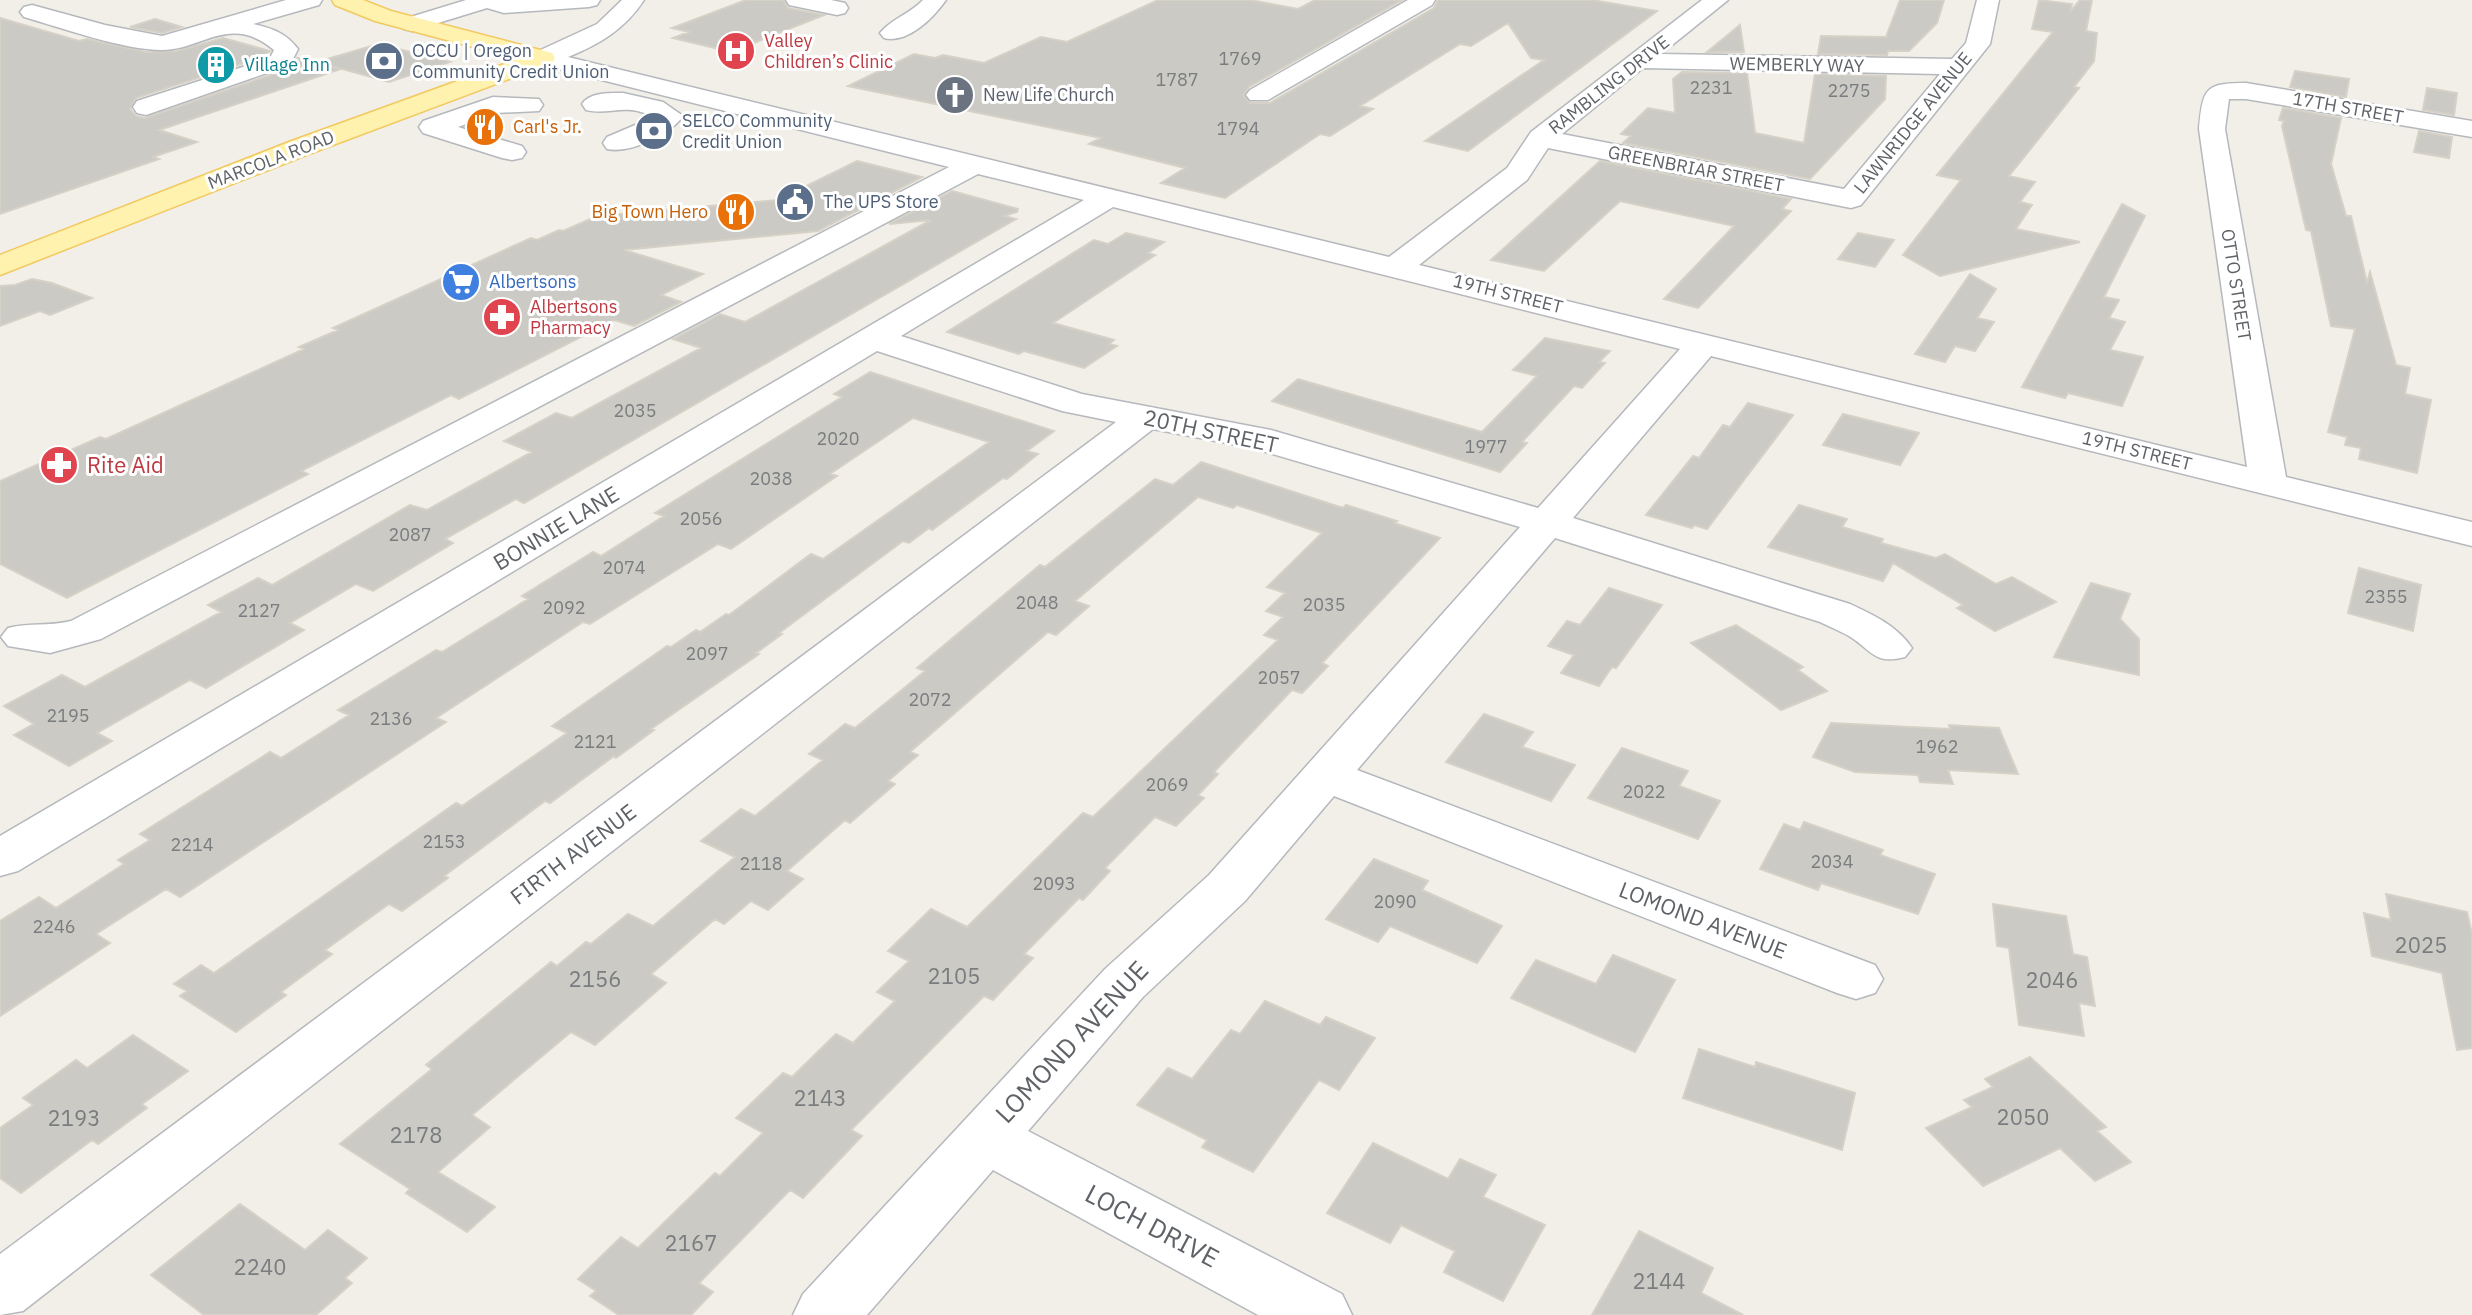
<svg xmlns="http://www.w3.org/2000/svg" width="2472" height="1315" font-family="'IBM Plex Sans',sans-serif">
	<rect width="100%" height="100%" fill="#f1efe8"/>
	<path fill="#cccac5" stroke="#d6d1c6" stroke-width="2" d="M746,0H783L788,8L824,15L731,52L673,38L689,32L672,28Z
		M1158,0H1250L1298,9L1315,0H1402L1249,87L1243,95L1250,103H1270L1434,8L1438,0H1592L1657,11L1468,151L1425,141L1544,60L1531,58L1508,23L1471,46L1460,44L1360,106L1373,109L1330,136L1320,134L1225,198L1161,183L1185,168L1089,144L1101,138L848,86L914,54L935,58L943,55L984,63L1041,37L1067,42Z
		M1900,0H1944L1937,23L1909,51H1888L1887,55L1818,54L1821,36L1886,37Z
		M2039,0L2072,4L2070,12L2080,0H2092L2086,31L2097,33L2094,61L2074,87L2079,88L2009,176L2035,182L2020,202L2032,205L2016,229L2080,242L1940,276L1903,255L1961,180L1937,175L2053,32L2032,29Z
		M0,18L79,41L87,39L146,52L177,51L223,38L270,51L257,59L136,98L130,109L136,116L145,118L291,68L297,58L341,69L159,130L197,142L153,157L159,159L0,214Z
		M155,19L182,27L162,33L130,27Z
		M1740,25L1744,52H1707Z
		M378,44L450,62L389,82L317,62Z
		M2295,71L2349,79L2346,97L2290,87Z
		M1682,72L1747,73L1755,133L1804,143L1815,74L1886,76L1885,99L1810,179L1623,143L1631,136L1621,134L1648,108L1675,113L1673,79Z
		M2427,88L2457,93L2454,115L2423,110Z
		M2283,108L2341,118L2331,164L2346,216H2351L2367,283L2370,272L2396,365L2410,368L2405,394L2431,400L2417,473L2359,459L2361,448L2345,445L2347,437L2328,432L2355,329L2331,326L2311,231L2306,230L2282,126L2284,121L2279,120Z
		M2419,131L2452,137L2449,158L2414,152Z
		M857,161L922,177L818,231L624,250L703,274L661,295L681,302L634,326L614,320L459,399L451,395L301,471L308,474L67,598L0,564V481L100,437L106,439L304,349L299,347L338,330L333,328L531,238L537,240L559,230L563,231L597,216L778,200Z
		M1600,161L1791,199L1782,209L1791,211L1698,308L1664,299L1734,226L1620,201L1544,271L1491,260Z
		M952,191L1018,209L1017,212L1004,216L1016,219L524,503L516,499L445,539L453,543L373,591L356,584L290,623L304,630L206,688L190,680L97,733L112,741L69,766L14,735L34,724L4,706L62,675L85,687L221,612L208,605L258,578L272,585L410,505L427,510L532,452L504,441L556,413L572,418L701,348L673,339L720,314L745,322L931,220L889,224Z
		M2122,204L2145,216L2104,297L2119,300L2109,318L2125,322L2110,350L2143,357L2122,406L2068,393L2065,398L2022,387Z
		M1126,233L1164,242L1148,253L1155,255L1053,323L1114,340L1109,344L1117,346L1084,368L1024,351L1019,354L947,332L1094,240L1108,244Z
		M1858,233L1894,240L1875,267L1838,259Z
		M1970,274L1996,289L1977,318L1994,322L1975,351L1955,346L1945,362L1915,354Z
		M32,279L52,283L92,298L50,315L40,311L0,326V286L15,285Z
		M1545,338L1610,351L1599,362L1605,363L1582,388L1574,386L1522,442L1527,443L1500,472L1272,401L1298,379L1482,432L1537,376L1513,370Z
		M870,372L1054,431L1027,451L1038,454L1007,479L1003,478L932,530L929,528L909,543L903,541L779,633L782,634L756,653L759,654L651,729L654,730L616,758L614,756L550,803L545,801L444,876L448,878L402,911L389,904L325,950L332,954L281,992L286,995L236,1032L180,996L187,991L174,984L201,965L214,973L456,803L462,806L567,733L552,726L667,646L671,647L696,630L700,632L726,614L729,615L811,554L823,559L989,442L913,418L830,474L837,476L731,549L718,544L590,624L583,622L436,718L446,722L180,897L166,889L96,934L110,943L0,1016V921L39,897L56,908L124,864L118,860L150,840L140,834L270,752L281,758L349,715L338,710L436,650L442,652L528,599L522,596L593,552L601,556L664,516L655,513L842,397L834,394Z
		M1748,403L1793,415L1707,529L1694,525L1692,528L1646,515L1693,456L1699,458L1723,425L1730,427Z
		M1843,414L1919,433L1900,465L1823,445Z
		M1201,462L1343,508L1346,505L1397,521L1394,523L1440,538L1322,663L1328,666L1302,693L1292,690L1214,772L1218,774L1198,795L1204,798L1176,826L1155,817L1105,868L1110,871L1083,900L1079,898L1024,954L1033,958L993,1000L984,996L851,1130L862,1136L803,1198L790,1190L699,1283L713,1292L691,1315H619L590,1296L596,1291L578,1279L621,1237L638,1248L715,1173L720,1176L763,1133L736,1118L783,1073L792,1077L836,1034L853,1043L895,1001L877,992L909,961L888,951L931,909L967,927L1083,813L1093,817L1278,640L1264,635L1283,617L1266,611L1285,593L1267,587L1322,533L1237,505L1233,508L1198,497L1075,601L1089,606L1056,635L1048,632L910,752L918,755L888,781L895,784L850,823L845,820L787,871L803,879L768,910L751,901L724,924L715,919L651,974L666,983L595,1045L571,1032L472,1115L490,1127L438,1172L495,1207L467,1232L406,1193L410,1189L340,1144L432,1069L426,1065L551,962L557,966L586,942L591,944L628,914L653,926L735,857L701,841L741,809L755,816L823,760L809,754L845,724L855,728L925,671L917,668L1040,565L1045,567L1155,479L1173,485Z
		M1799,505L1847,519L1842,527L1883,539L1881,543L1936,558L1945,554L1996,584L2012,577L2056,602L1995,631L1957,608L1963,605L1893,563L1883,581L1768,547Z
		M2359,568L2421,585L2413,631L2348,613Z
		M2091,583L2130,594L2120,619L2139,639V675L2054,657Z
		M1609,588L1662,605L1616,668L1612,667L1599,686L1561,673L1574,655L1548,646L1567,621L1580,625Z
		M1736,625L1803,667L1798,670L1827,691L1781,710L1691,643Z
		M1484,714L1533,732L1522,747L1575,765L1551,801L1446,762Z
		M1831,723L1950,729L1949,725L1999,728L2018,774L1948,770L1953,784L1920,782L1918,775L1855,772L1813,757Z
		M1622,748L1688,771L1679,786L1720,801L1698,839L1588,798Z
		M1804,822L1883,850L1880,855L1935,874L1918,914L1821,883L1818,890L1760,869L1784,824L1800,830Z
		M1374,859L1428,881L1422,890L1502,926L1477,963L1390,926L1378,942L1326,919Z
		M2386,894L2467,912L2472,934V1048L2457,1050L2442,973L2372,956L2364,913L2391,920Z
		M1993,904L2066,916L2073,954L2087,957L2095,1006L2079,1003L2084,1036L2019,1025L2009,948L1997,946Z
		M1613,955L1675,980L1635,1052L1511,998L1536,960L1596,984Z
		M1265,1001L1320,1025L1326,1017L1375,1038L1339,1090L1319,1080L1253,1172L1202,1147L1207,1140L1137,1105L1168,1068L1192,1079L1231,1030L1240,1034Z
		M133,1035L188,1071L142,1104L147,1108L98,1144L92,1140L21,1193L0,1178V1128L33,1105L23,1098L76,1060L87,1068Z
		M1699,1049L1755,1067L1756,1062L1855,1093L1842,1150L1683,1098Z
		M2030,1057L2106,1127L2097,1131L2131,1162L2095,1181L2060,1148L1983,1186L1926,1128L1972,1107L1964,1100L1993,1087L1985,1079Z
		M1373,1143L1448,1179L1460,1159L1496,1175L1483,1197L1545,1225L1503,1301L1444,1272L1455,1251L1401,1225L1390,1243L1327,1213Z
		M240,1204L305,1250L328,1230L367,1258L345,1278L352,1283L316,1315H204L151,1275Z
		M1639,1231L1713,1268L1701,1293L1743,1315H1592Z"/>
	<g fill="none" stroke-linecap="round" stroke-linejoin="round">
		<g stroke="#b5b8bc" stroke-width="3">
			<path id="minor" d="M286,0H322L319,5L253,24C272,28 286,33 298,49L290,65L146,115L137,113L133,107L137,101L258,62L271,56L274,50C230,13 202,50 162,50C124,50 62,28 24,17L20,12L24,7L32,5L105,25L162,36Z
				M466,0H600L597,5L589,7L504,13L487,8L412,31L404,29L400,24L404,19Z
				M622,0H644C625,29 600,44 568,57L1389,257L1507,168L1531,132L1702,0H1728L1661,54L1952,59L1966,43L1977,0H1999L1990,44L1861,205L1851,208L1548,148L1527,180L1419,265L2247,467L2199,129C2203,89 2204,83 2246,83L2472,121V137L2246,99H2229L2225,129L2286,477L2472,522V546L1711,356L1573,518L1850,604C1874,615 1897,626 1912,648L1905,657C1874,665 1873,651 1849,636C1840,631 1830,627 1820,622L1555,538L1357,770L1875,965L1883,979L1875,993L1856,999L1837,993L1334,796L1245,901L1143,997L1028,1131L1342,1294L1352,1315H1258L993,1170L867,1315H793L803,1294L1105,969L1209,875L1520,527L1252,448L1153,429L23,1311L0,1315V1254L1116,422L1062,411L877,351L18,871L0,876V836L1084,200L978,174L101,639L50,653L8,646L1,637L8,628C30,622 47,627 71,621L949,167L534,63L531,58L534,53L597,24ZM1643,68L1940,74L1844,189L1562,134ZM1113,207L1680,349L1538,508L1271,430L1082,394L901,336Z
				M786,0H831L845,3L848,8L845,13L837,15L789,5Z
				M923,0H946C933,18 908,44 884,38L880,33C891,19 910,14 923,0Z
				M1408,0H1435L1432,5L1268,100H1250L1246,95L1250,90Z
				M623,93L663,102L683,116C670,135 630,154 607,149L603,143L607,137L654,117C624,102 610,116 586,110L582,104C590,92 610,93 623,93Z
				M493,97L539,99L543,105L539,111L496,113L458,127L522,146L526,152L522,158L512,160L502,158L423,133L419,127L423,121Z"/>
		</g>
		<g stroke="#f2c960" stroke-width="3">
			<path id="major" d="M332,0H363L391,11L552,53L555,58L552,63L309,154L0,275V255L289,142L518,59L375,21L335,5Z"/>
		</g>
		<use href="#minor" fill="#fff" fill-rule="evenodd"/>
		<use href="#major" fill="#fff2af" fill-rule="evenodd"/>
	</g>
	<defs>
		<g id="hospital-disc" transform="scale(2)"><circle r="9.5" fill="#e0444e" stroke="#fff"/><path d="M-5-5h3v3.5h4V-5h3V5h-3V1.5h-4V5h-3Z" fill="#fff"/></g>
		<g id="bank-disc" transform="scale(2)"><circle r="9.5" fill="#5c6f8a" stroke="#fff"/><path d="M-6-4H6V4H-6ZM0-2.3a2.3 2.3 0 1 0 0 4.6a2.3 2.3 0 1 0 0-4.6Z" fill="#fff"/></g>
		<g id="building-disc" transform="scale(2)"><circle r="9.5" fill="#0f9aa8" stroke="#fff"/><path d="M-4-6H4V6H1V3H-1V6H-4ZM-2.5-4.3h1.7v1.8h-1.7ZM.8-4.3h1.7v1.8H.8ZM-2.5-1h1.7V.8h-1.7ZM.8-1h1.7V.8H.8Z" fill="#fff"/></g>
		<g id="church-disc" transform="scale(2)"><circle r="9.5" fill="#6b7280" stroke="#fff"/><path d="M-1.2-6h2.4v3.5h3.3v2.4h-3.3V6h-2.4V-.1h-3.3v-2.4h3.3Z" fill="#fff"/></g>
		<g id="restaurant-disc" transform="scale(2)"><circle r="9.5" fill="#e8710a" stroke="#fff"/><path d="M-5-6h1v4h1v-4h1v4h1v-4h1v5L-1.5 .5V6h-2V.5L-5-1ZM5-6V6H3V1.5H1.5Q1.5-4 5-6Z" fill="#fff"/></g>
		<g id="civic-disc" transform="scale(2)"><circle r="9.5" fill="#5c6f8a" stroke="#fff"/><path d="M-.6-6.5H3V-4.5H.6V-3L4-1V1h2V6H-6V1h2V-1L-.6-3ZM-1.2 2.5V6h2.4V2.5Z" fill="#fff"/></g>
		<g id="supermarket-disc" transform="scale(2)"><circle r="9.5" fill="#3f7fe0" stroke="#fff"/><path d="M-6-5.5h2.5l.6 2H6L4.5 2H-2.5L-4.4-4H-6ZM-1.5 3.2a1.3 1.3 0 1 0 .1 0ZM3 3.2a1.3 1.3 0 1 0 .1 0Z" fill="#fff"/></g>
		<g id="pharmacy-disc" transform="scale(2)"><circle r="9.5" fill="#e0444e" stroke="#fff"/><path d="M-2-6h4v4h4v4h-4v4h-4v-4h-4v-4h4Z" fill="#fff"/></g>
	</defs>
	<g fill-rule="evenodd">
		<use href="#hospital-disc" x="736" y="51"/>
		<use href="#bank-disc" x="384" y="61"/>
		<use href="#building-disc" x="216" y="65"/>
		<use href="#church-disc" x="955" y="95"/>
		<use href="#restaurant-disc" x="485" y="127"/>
		<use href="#bank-disc" x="654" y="131"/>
		<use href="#civic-disc" x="795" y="202"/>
		<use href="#restaurant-disc" x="736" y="212"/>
		<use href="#supermarket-disc" x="461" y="282"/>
		<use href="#pharmacy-disc" x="502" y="317"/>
		<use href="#pharmacy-disc" x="59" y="465"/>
	</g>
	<g text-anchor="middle" stroke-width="6" stroke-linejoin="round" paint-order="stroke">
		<g font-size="18" fill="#be3a42" stroke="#fff" text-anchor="start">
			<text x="764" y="47">Valley<tspan x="764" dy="21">Children’s Clinic</tspan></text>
			<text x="530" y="313">Albertsons<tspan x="530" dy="21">Pharmacy</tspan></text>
		</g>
		<g font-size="18" fill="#4e5e75" stroke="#fff" text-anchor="start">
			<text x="412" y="57">OCCU | Oregon<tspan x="412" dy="21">Community Credit Union</tspan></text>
			<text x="682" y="127">SELCO Community<tspan x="682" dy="21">Credit Union</tspan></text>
			<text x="823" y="208">The UPS Store</text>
		</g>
		<g font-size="18" fill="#7a7d7f">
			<text x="1240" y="65">1769</text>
			<text x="1177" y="86">1787</text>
			<text x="1711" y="94">2231</text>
			<text x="1849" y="97">2275</text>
			<text x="1238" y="135">1794</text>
			<text x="635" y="417">2035</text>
			<text x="838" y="445">2020</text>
			<text x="1486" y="453">1977</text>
			<text x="771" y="485">2038</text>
			<text x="701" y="525">2056</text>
			<text x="410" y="541">2087</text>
			<text x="624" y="574">2074</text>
			<text x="2386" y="603">2355</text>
			<text x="1037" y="609">2048</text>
			<text x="1324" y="611">2035</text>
			<text x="564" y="614">2092</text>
			<text x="259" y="617">2127</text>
			<text x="707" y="660">2097</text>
			<text x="1279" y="684">2057</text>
			<text x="930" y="706">2072</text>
			<text x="68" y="722">2195</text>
			<text x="391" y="725">2136</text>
			<text x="595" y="748">2121</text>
			<text x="1937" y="753">1962</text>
			<text x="1167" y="791">2069</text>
			<text x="1644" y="798">2022</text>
			<text x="444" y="848">2153</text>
			<text x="192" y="851">2214</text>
			<text x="1832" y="868">2034</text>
			<text x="761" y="870">2118</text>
			<text x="1054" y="890">2093</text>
			<text x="1395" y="908">2090</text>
			<text x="54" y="933">2246</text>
		</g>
		<g font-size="18" fill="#0d838f" stroke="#fff" text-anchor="start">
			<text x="244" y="71">Village Inn</text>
		</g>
		<g font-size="18" fill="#5f6368" stroke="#fff">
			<text transform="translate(1797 65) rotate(1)" y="6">WEMBERLY WAY</text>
			<text transform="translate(1609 85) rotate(-38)" y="6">RAMBLING DRIVE</text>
			<text transform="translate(2348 108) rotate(10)" y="6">17TH STREET</text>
			<text transform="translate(1913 123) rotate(-51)" y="6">LAWNRIDGE AVENUE</text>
			<text transform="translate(271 160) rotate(-21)" y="6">MARCOLA ROAD</text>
			<text transform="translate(1696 169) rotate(11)" y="6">GREENBRIAR STREET</text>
			<text transform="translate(2236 285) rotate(81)" y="6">OTTO STREET</text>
			<text transform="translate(1508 294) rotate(14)" y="6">19TH STREET</text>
			<text transform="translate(2137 451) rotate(14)" y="6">19TH STREET</text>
		</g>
		<g font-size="18" fill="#5b616d" stroke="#fff" text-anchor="start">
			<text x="983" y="101">New Life Church</text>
		</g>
		<g font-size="18" fill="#c56008" stroke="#fff" text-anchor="start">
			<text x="513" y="133">Carl's Jr.</text>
			<text x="708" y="218" text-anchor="end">Big Town Hero</text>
		</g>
		<g font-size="18" fill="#366cbe" stroke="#fff" text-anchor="start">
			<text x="489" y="288">Albertsons</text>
		</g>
		<g font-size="22" fill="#5f6368" stroke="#fff">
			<text transform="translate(1211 431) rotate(12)" y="8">20TH STREET</text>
			<text transform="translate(556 528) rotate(-31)" y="8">BONNIE LANE</text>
			<text transform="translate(573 854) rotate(-37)" y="8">FIRTH AVENUE</text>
			<text transform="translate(1703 920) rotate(21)" y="8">LOMOND AVENUE</text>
		</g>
		<g font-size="22" fill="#be3a42" stroke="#fff" text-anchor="start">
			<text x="87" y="473">Rite Aid</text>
		</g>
		<g font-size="22" fill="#7a7d7f">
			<text x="2421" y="953">2025</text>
			<text x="954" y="984">2105</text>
			<text x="595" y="987">2156</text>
			<text x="2052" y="988">2046</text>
			<text x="820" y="1106">2143</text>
			<text x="2023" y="1125">2050</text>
			<text x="74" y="1126">2193</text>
			<text x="416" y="1143">2178</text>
			<text x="691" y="1251">2167</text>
			<text x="260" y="1275">2240</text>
			<text x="1659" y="1289">2144</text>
		</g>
		<g font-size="26" fill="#5f6368" stroke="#fff">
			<text transform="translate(1072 1042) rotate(-47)" y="9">LOMOND AVENUE</text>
			<text transform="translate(1152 1226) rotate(28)" y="9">LOCH DRIVE</text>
		</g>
	</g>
</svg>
